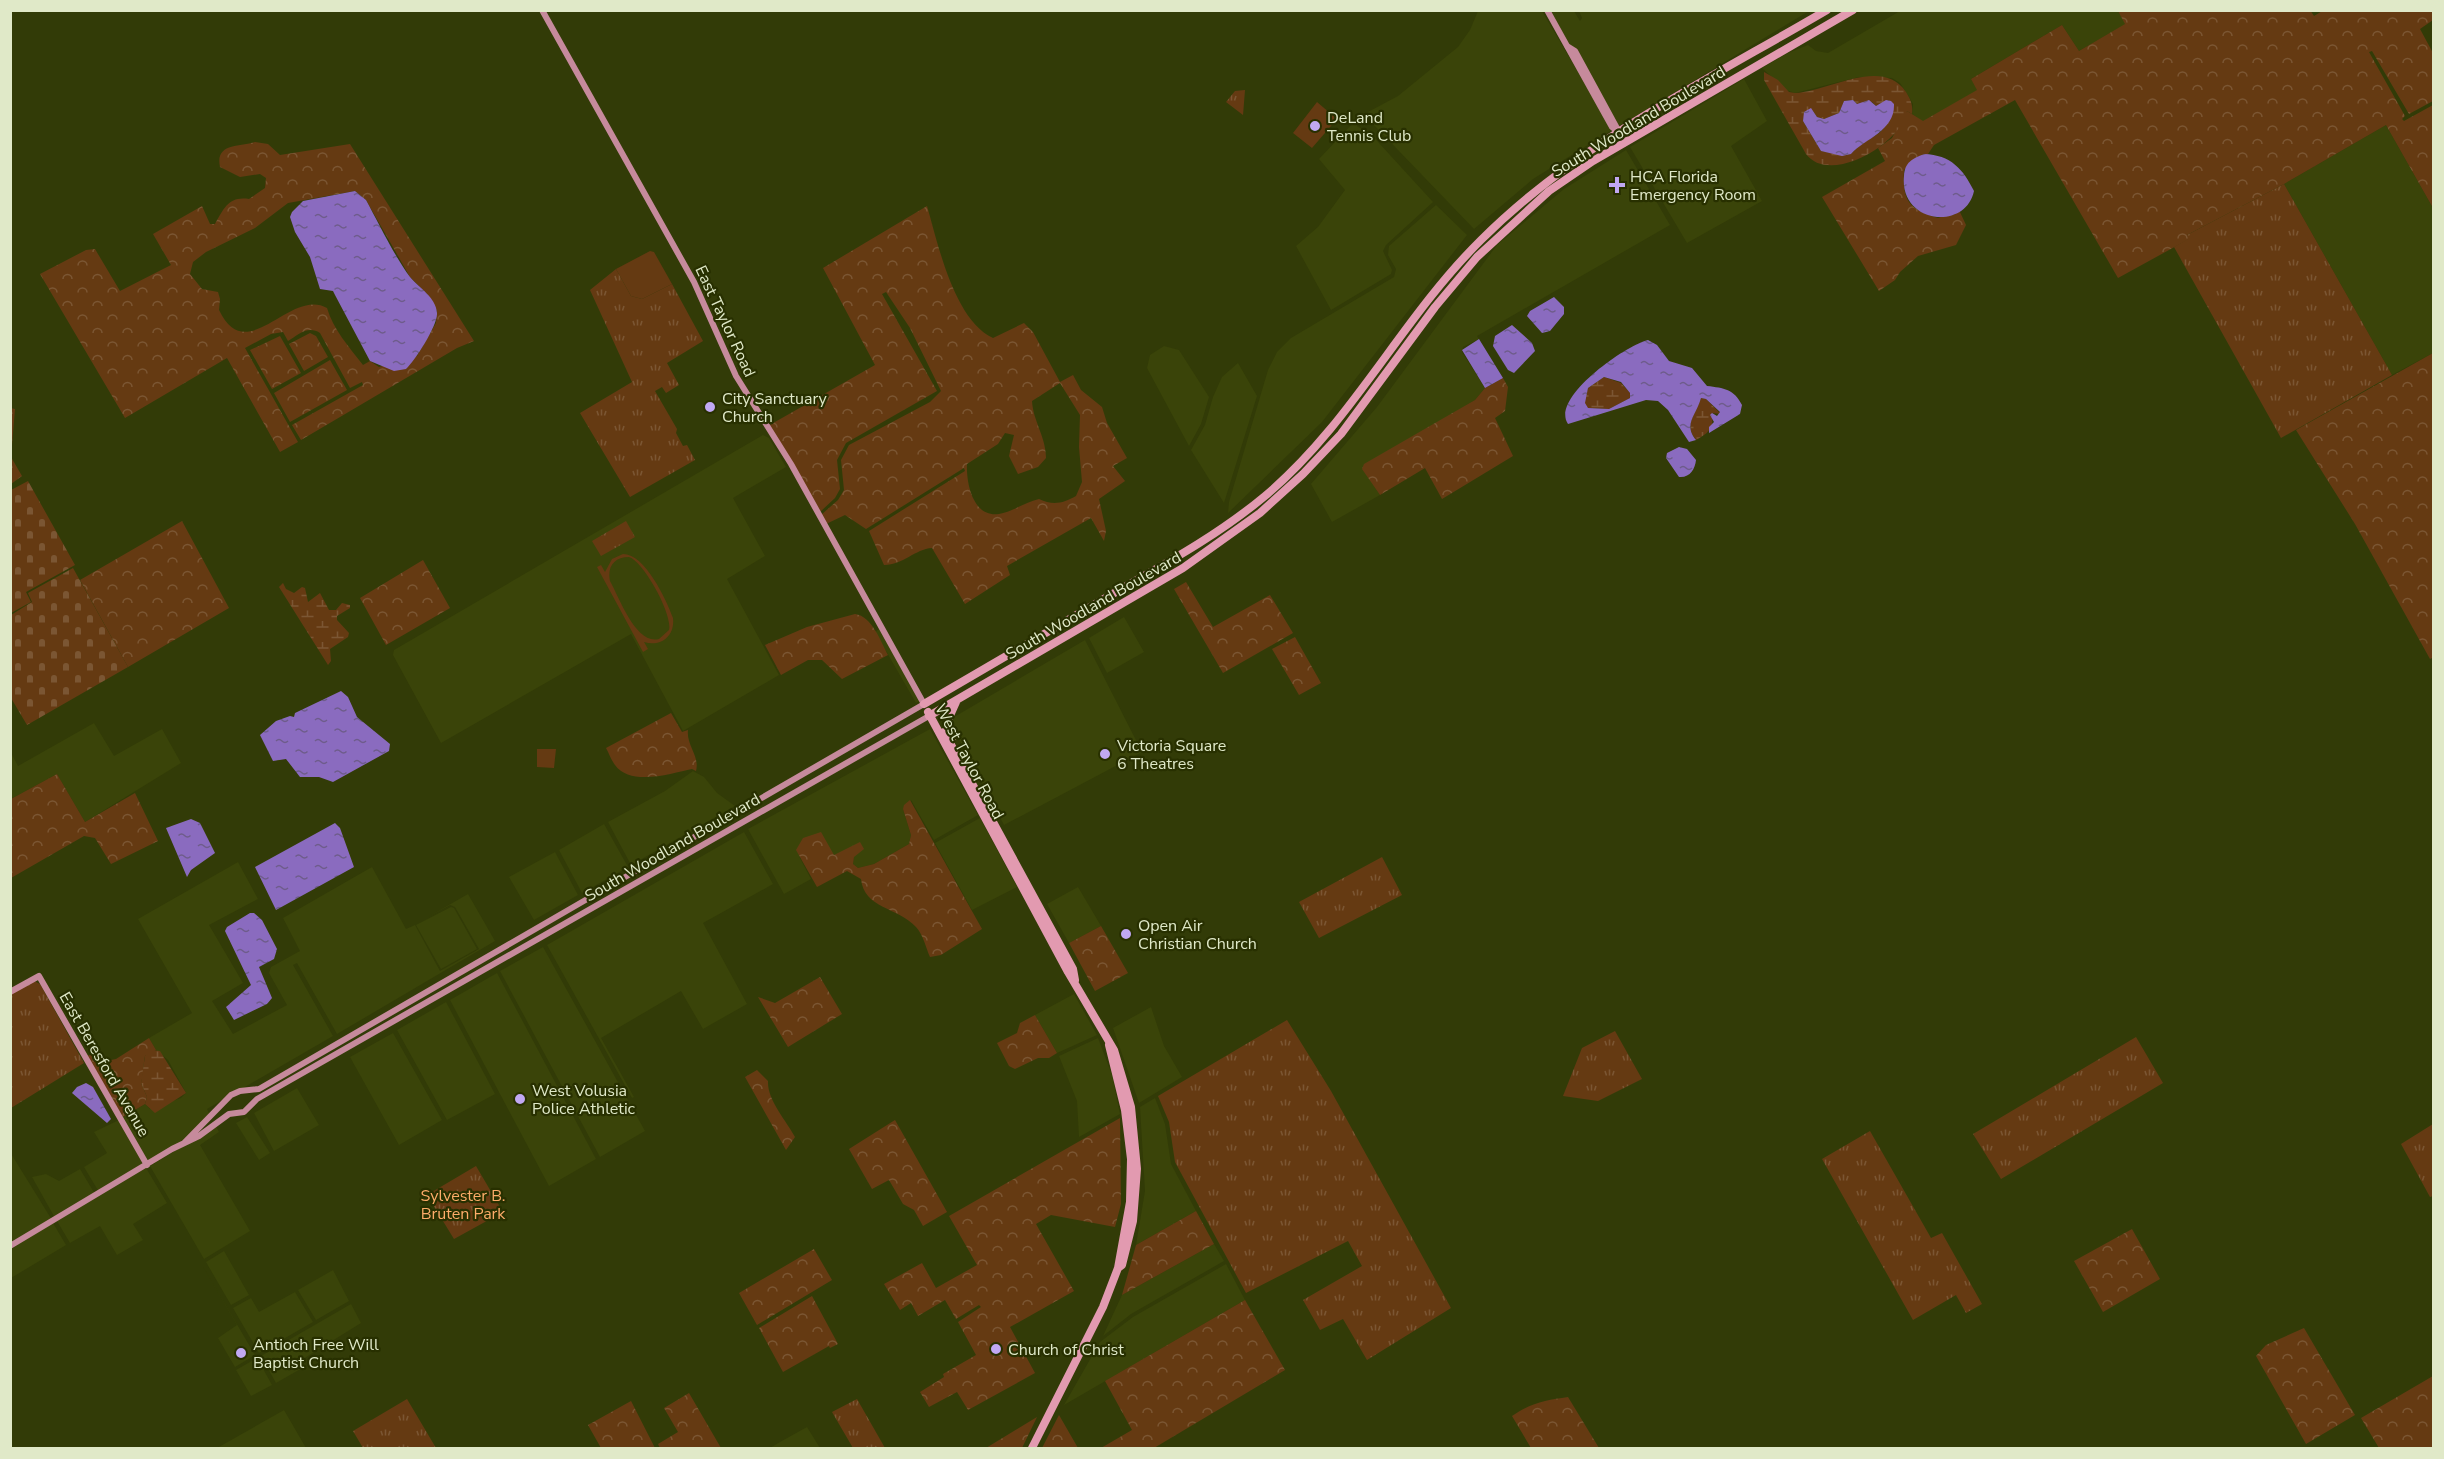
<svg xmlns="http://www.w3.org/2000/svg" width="2444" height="1459" font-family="'Nunito Sans',sans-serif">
	<defs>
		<pattern id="grass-tufts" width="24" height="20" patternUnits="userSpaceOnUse" patternTransform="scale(1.5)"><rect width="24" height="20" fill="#653a12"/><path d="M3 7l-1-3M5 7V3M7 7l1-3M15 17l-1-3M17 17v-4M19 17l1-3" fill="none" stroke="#7b5633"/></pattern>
		<pattern id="forest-crowns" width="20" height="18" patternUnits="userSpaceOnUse" patternTransform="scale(1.5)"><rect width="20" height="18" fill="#653a12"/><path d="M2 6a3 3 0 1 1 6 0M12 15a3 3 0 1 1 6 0" fill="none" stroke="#7b5633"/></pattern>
		<pattern id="wetland-marsh" width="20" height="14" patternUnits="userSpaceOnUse" patternTransform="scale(1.5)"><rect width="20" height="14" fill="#653a12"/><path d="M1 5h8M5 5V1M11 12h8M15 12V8" fill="none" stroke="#7b5633"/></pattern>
		<pattern id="cemetery-stones" width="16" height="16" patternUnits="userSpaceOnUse" patternTransform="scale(1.5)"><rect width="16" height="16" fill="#653a12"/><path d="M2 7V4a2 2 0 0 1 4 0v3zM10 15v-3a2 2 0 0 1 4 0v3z" fill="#7b5633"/></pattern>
		<pattern id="water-ripples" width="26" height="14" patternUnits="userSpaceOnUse" patternTransform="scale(1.5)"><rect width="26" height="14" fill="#8a6bbf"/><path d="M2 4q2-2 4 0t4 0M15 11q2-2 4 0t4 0" fill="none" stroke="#6e5c8b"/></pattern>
	</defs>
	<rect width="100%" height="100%" fill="#323b07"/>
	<path fill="#3a4409" d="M1478,11H1542L1612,130L1533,179L1474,229L1373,124L1372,118L1368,112L1398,96L1458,47L1470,30Z
		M1550,11H1574L1580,21L1582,18L1579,11H1809L1619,126L1577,50L1569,44Z
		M1900,11H2118L2126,24L2079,51L2062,25L1971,79L1978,90L1923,122L1912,114L1913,104L1909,97L1900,83L1892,78L1859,77L1795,93L1786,90L1762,68L1788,53L1808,45L1816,51L1828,53Z
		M1744,79L1767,121L1731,146L1762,201L1687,243L1630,147Z
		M1354,122L1358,127L1368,131L1433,202L1386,245L1383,251L1392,270L1391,274L1331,310L1296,246L1318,227L1345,190L1319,159Z
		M2386,125L2433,208V353L2392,375L2284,184Z
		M1626,150L1670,225L1477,336L1479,339L1463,347L1462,352L1485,388L1475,400L1363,469L1380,495L1332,522L1311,484L1377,407L1497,245L1564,189Z
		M1436,205L1467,235L1322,422L1228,513L1229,502L1268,370L1277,352L1291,338L1394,277L1396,269L1388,255L1389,246Z
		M1164,346L1179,350L1209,397L1201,424L1189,446L1147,368L1150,355Z
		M1238,363L1257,396L1224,503L1191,450L1205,425L1213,397L1222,377Z
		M763,435L769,438L786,467L733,498L765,556L727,579L779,675L683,731L631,634L441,743L393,655L394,650Z
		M1124,617L1144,652L1107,673L1089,638Z
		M879,629L920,701L916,703L875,632Z
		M1085,640L1142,752L1004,825L949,720Z
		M94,723L114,756L162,729L181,763L85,822L57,774L11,799L10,751L18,766Z
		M930,729L978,815L934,840L911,800L903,809L911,835L909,844L874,864L858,868L853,864L854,857L799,856L811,879L784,894L748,829Z
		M693,771L704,777L717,793L735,806L631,865L608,822L665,791Z
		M980,818L1017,887L972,910L935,843Z
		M604,824L628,867L582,893L559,850Z
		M744,832L773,884L703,923L747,1004L703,1029L681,991L601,1038L634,1097L632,1098L547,945Z
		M555,852L578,895L534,920L509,877Z
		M238,862L258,899L209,925L243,983L212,1001L233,1034L287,1005L269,973L271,967L300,951L283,918L372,867L406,929L415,925L440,971L479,949L455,907L450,905L428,917L468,894L495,941L337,1034L297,963L293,965L333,1036L207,1109L210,1115L183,1141L148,1162L123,1117L145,1104L150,1109L181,1098L186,1093L168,1060L156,1050L149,1038L192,1013L138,919Z
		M1078,887L1101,926L1069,943L1047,904Z
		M451,907L454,908L477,949L441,969L416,925Z
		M543,947L645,1131L600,1157L500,971Z
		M497,973L596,1159L549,1186L450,1000Z
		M1074,994L1097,1035L1057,1053L1035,1015Z
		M446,1002L495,1094L447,1120L397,1030Z
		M1151,1007L1164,1046L1182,1077L1139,1103L1113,1028Z
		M393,1033L442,1120L399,1145L350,1057Z
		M1098,1038L1112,1075L1120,1114L1079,1137L1077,1101L1059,1056Z
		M297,1088L319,1125L274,1151L254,1113Z
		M1155,1098L1165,1124L1171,1164L1196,1211L1136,1245L1145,1191L1140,1107Z
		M247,1117L270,1153L259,1160L236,1123Z
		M119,1120L145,1165L99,1192L84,1167L107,1153L94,1132Z
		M216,1126L219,1132L200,1145L250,1231L204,1259L150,1166Z
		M10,1152L52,1220L10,1244Z
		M146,1168L167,1203L133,1224L143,1240L117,1255L100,1226L70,1243L57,1221Z
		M80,1169L95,1194L55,1218L32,1177L46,1174L59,1181Z
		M53,1223L66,1245L11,1278V1249Z
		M1214,1244L1224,1261L1131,1314L1103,1336L1122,1295Z
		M224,1251L249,1295L231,1305L206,1262Z
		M1226,1264L1245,1300L1064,1405L1100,1342L1133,1317Z
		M202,1265L255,1355L235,1367L218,1338L237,1325Z
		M333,1270L349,1301L316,1320L298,1290Z
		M295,1292L313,1322L259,1353L233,1308L251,1298L259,1312Z
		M351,1304L361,1323L303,1359L304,1367L276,1383L261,1356Z
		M257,1358L272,1385L251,1396L236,1370Z
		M284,1410L306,1448H217Z
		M807,1427L820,1448H770L780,1442Z"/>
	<path fill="url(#grass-tufts)" d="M1245,90L1243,115L1226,102L1235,91Z
		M2284,184L2392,375L2281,438L2174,247L2188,239L2187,235Z
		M616,269L631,296L642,299L672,284L703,341L667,363L679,385L666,393L662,387L655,391L677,429L676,433L683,446L687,445L695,460L630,497L580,413L632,382L590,290Z
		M626,521L635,537L601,556L592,541Z
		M1382,857L1402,895L1319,938L1299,902Z
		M34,981L40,984L84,1063L11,1108L10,995Z
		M1287,1020L1331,1091L1451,1308L1367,1360L1343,1319L1320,1330L1303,1300L1362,1266L1348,1241L1246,1293L1175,1162L1169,1122L1158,1096Z
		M1615,1031L1642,1079L1598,1101L1563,1096L1582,1048Z
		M2136,1037L2163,1083L2001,1179L1973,1134Z
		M2433,1124V1196L2430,1197L2401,1144Z
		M1870,1131L1931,1238L1942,1233L1982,1304L1966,1313L1956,1295L1913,1320L1822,1159Z
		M476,1166L503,1212L454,1239L427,1195Z
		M407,1399L436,1448H363L353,1431Z
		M857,1399L885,1448H853L832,1412Z"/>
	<path fill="url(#forest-crowns)" fill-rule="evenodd" d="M2310,10L2314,16L2324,10L2433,11V20L2420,29L2433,53V101L2409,114L2372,51L2369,52L2405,116L2402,119L2404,121L2433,105V208L2386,125L2284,184L2187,235L2189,239L2118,278L2015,100L1934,145L1928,154L1904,170C1902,201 1909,209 1938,218L1959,210L1966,225L1956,245L1918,256L1900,272L1895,280L1879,291L1822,197L1885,161L1878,148L1892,138L1907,111L1923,121L1977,90L1971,79L2062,25L2079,51L2125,24L2118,11Z
		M255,142L268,144L280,155L350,144L474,341L457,348L301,440L292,425L363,385L362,382L350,388L320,333C308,325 298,335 288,341L283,332L271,334L245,348L298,442L280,452L227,358L125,418L40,274L86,250L95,249L120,291L171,265L153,234L202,206L210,224H215C224,208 229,196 249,199L265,188L266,178L260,174L240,177L220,167C215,143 239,147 255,142ZM355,191L366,200L410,277L428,295L437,311L436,323L417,356L379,367L370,361L363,365C349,347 333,329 327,308C290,287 247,369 219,310L220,299L218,292L202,289L190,274L193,262L206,252L255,228L288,203Z
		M927,206C938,244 954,320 993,338L1024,323L1033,332L1060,382L1073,375L1081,390L1102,407L1107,423L1127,458L1113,466L1125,481L1099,499L1106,531L1104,541L1091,518L1007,566L1010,575L965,604L932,548C915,549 903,565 884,565L869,531L965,471L964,468L866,529L845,515L826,524L821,515L838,500L844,490L841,460L849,445L930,402L941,391L910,328L886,292L882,294L937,391L846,443L837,460L840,489L835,498L820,512L768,426L875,365L823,268ZM1060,383L1080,415L1079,447L1082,482L1076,496C1064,503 1053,506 1039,499C1025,502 1012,512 999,514C973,518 966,483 967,464L998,444L1005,433L1014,435L1009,456L1018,474L1038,467L1046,458C1046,437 1033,421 1032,401Z
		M310,333L316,336L328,357L304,371L289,344Z
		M280,336L301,373L272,389L250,350Z
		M2433,353L2434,657L2430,659L2355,524L2296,430Z
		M330,360L347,390L290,422L274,393Z
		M1503,378L1508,387L1505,411L1495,418L1513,456L1442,499L1425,468L1380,495L1362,469L1364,464L1475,400L1485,388Z
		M10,408L15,409L11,457L22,476L11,484Z
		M182,521L229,608L128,667L80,580Z
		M423,560L450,608L386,645L360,598Z
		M1186,582L1213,627L1270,595L1293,633L1223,673L1174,589Z
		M855,614C872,616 881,642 888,655L842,679L822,660H808L781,675L765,645L807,627Z
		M1295,637L1321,683L1299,695L1272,649Z
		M671,713L682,732L688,730C686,745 700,756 696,771L692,769C672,773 631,787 615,765C611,760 609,753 606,748Z
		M57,774L85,822L135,793L158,841L111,864L95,838L84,836L11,878V799Z
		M910,800L982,929L941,955L930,957C926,948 923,934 916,927C898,907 864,909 861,879L847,871L817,887L796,850L803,838L821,832L834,855L860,842L864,849L854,857L853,864L858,868L874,864L909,844L911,835L903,809L904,805Z
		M1101,926L1128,973L1095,991L1069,943Z
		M820,977L842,1014L788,1047L758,997L775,1003Z
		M1035,1015L1057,1053L1049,1058H1038L1015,1069L1009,1066L997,1043L1017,1033L1020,1023Z
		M149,1038L156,1050L145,1056C143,1065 144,1073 141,1083L147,1097L145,1104L123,1117L87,1056L92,1054L106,1061L116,1059Z
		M757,1070L768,1081C767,1100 786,1120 795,1137L786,1150L745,1077Z
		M1120,1118L1121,1204L1115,1227L1051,1215L1036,1224L1074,1291L1010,1327L1035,1373L968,1410L957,1392L929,1407L920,1392L944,1377L943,1374L976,1355L958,1322L981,1307L979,1305L956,1319L945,1300L918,1316L911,1303L900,1310L884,1284L922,1263L936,1288L977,1265L949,1216Z
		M895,1120L947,1212L923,1226L914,1210L903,1204L889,1180L872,1189L849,1149Z
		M1196,1211L1214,1244L1122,1295L1136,1245Z
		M2132,1229L2160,1279L2103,1312L2074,1261Z
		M814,1249L832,1280L757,1325L739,1293Z
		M812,1296L838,1344L830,1348L829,1346L783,1372L759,1328Z
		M1245,1300L1285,1370L1154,1448H1101L1132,1430L1105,1381Z
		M2304,1328L2355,1415L2306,1444L2256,1356L2266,1345Z
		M2433,1376V1448H2379L2361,1418Z
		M689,1393L721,1448H660L658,1444L678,1432L664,1408Z
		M1568,1397L1599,1448H1531L1512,1416C1530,1403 1547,1400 1568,1397Z
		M631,1401L655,1448H601L588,1425Z
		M1059,1415L1078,1448H1042Z
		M1037,1417L1022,1448H986Z"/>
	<path fill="url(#wetland-marsh)" fill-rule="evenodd" d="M1764,72L1778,80L1789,92L1795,93C1828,92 1882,56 1906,92C1911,100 1913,105 1912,114L1907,111C1902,143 1830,186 1806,154L1764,80ZM1853,100L1857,104L1872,102L1876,106L1889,100C1889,142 1874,129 1851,154L1842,155L1821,151L1803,121L1805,112L1813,111L1817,117L1824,119L1839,113L1844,101Z
		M1604,377L1621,383L1630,393V398L1609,409L1587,408L1584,403L1588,388Z
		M1701,398L1706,399L1721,414L1712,413C1714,428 1709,433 1696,440C1683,424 1696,415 1701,398Z
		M283,583L286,589L294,593L302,587L305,588L308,602L320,593L329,610H336L342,603L350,605V608L337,616V620L349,633L348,637L330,649L331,661L328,665L279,587Z
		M152,1050L160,1051L186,1093L155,1113L145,1104L147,1097L141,1083L145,1056Z"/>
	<path fill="url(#cemetery-stones)" d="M28,481L75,565L26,592L31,602L11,613V490Z
		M73,568L128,667L27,725L11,698V615L32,602L28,593Z"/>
	<path fill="#653a12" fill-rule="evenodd" d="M1317,102L1337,119L1312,148L1293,133Z
		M650,251L654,252L672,284L642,299L631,296L616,269Z
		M623,554C645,554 666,599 673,618C675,636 661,647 644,642L648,649L643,652L597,567L601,565L605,572L612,559ZM629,557C644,562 673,615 669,630L659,639C636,645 620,599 610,581C607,567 614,557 629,557Z
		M537,749H556L554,768L537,767Z"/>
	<path fill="url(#water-ripples)" fill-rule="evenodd" d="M1853,100L1857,104L1869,100L1876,106L1886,100L1891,101L1894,104C1895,131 1866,138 1851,154L1842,156L1821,151L1803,121L1804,112L1811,108L1817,117L1824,119L1839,113L1844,101Z
		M1924,154C1951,155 1963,169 1974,191C1965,232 1899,223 1904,176C1905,162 1912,159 1924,154Z
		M355,191L366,200C378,222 395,257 410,277C419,288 436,297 437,313C438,325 415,361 406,369L394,371L370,361L335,295L333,291L320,289L310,257L295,232L290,217L292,212L303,201Z
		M1554,297L1564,307V314L1550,331L1542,333L1527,316L1530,311Z
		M1512,325L1532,343L1535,351L1514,373L1508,370L1493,346L1495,336Z
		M1479,339L1503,378L1485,388L1462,350Z
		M1648,340L1657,345L1669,361L1692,368L1707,386C1724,388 1734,389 1742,405L1740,414L1709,433V427L1714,422L1710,415L1712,413L1717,416L1720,412L1706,399L1701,398C1696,416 1683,424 1696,440L1689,442L1668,410L1658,401L1646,400L1568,424C1550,398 1626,345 1648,340ZM1604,377L1621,382L1630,393V398L1609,409L1588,408L1585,403L1588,388Z
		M1679,447L1687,449L1696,460C1695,469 1690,478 1679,477L1666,458L1667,453Z
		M341,691L348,697L357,717L390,744L389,751L333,782L319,777H300L286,759L273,761L260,735L276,721L290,716L294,717L295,713Z
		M191,819L200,823L215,853L191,870L187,877L166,828Z
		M335,823L340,828L354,867L276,910L255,867Z
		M250,913H254L262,920L277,949L274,959L259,967L272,998L267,1004L234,1020L226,1007L251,985L225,931L227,927Z
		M86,1083L93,1087L111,1119L107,1123L72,1093L77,1087Z"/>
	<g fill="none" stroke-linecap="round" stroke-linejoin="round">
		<path stroke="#c68a9c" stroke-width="6" d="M1547,10L1612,127L1618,132
			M1567,46L1575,51L1625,143
			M10,992L39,976L147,1165
			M184,1143L231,1095L240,1091L259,1089L924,704L791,464L736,376L694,282L542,10
			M10,1246L172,1149L199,1136L229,1114L244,1112L257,1099L929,716"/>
		<path stroke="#e29ab0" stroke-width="8" d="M924,704C986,668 1048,632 1109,596C1163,565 1217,536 1265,496C1352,423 1401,319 1481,240C1579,142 1708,80 1827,10
			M928,712L1068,972L1114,1050L1131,1107L1137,1169L1133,1221L1122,1265L1118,1268L1103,1307L1032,1448
			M929,716L1183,568L1260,513L1303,474L1341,434L1435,307L1477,257L1549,191L1593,161L1853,10
			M944,732L1073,969L1075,980
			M952,738L947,722L956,702
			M1109,1045L1125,1110L1131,1159L1130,1202L1118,1268"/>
	</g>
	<g fill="#c1a8f3" stroke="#283000" stroke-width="2">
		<circle cx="1315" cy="126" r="6"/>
		<path d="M1614 176h6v6h6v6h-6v6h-6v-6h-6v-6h6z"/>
		<circle cx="710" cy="407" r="6"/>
		<circle cx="1105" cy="754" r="6"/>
		<circle cx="1126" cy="934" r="6"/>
		<circle cx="520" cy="1099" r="6"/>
		<circle cx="996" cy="1349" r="6"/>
		<circle cx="241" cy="1353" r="6"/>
	</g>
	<g text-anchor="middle" stroke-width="4.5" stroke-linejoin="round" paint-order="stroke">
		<g font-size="16" fill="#e0e9c8" stroke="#283000" text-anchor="start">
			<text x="1327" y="123">DeLand<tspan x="1327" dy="18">Tennis Club</tspan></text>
			<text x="1630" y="182">HCA Florida<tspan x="1630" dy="18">Emergency Room</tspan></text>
			<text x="722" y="404">City Sanctuary<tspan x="722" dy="18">Church</tspan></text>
			<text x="1117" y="751">Victoria Square<tspan x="1117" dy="18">6 Theatres</tspan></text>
			<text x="1138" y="931">Open Air<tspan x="1138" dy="18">Christian Church</tspan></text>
			<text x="532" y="1096">West Volusia<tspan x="532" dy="18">Police Athletic</tspan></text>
			<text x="253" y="1350">Antioch Free Will<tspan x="253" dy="18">Baptist Church</tspan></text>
			<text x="1008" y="1355">Church of Christ</text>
		</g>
		<g font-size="16" fill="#e0e9c8" stroke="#283000">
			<text transform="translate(1638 121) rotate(-31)" y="6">South Woodland Boulevard</text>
			<text transform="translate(726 321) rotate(65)" y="6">East Taylor Road</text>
			<text transform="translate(1093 605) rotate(-30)" y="6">South Woodland Boulevard</text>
			<text transform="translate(970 761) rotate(62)" y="6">West Taylor Road</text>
			<text transform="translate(672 847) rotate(-30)" y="6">South Woodland Boulevard</text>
			<text transform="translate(105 1064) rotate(60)" y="6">East Beresford Avenue</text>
		</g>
		<g font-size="16" fill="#fdac69" stroke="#283000">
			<text x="463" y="1201">Sylvester B.<tspan x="463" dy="18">Bruten Park</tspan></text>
		</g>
	</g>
	<rect width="2444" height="1459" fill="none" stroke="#e0e9c8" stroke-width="24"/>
</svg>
